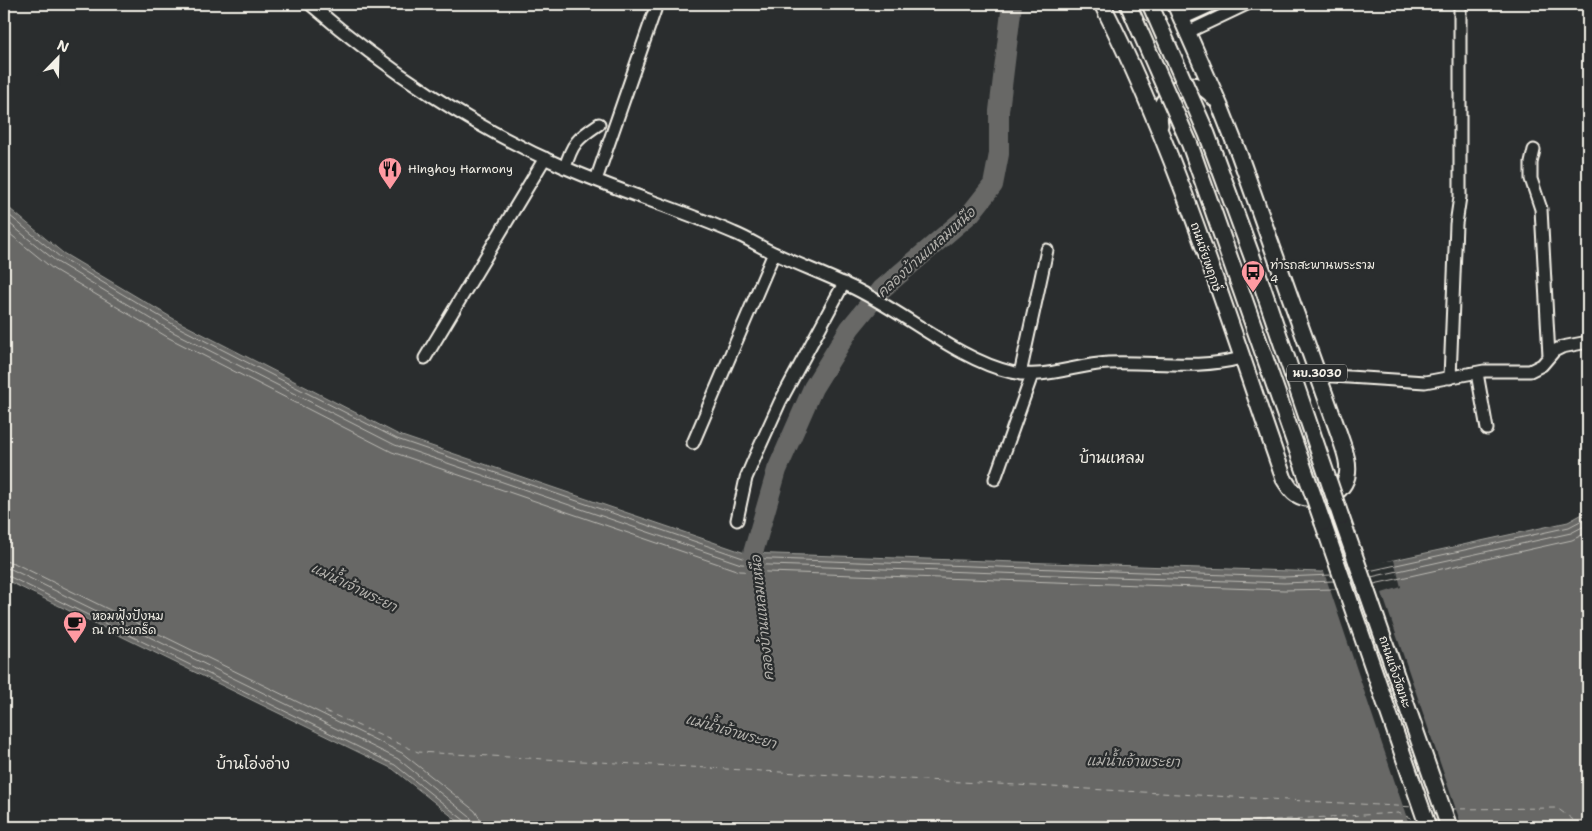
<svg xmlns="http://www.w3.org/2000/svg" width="1592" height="831" font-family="'Shantell Sans','Playpen Sans Thai',sans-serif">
	<rect width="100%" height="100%" fill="#2a2d2e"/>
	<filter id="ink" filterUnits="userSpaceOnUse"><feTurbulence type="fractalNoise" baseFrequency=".02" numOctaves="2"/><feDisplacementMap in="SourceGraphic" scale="10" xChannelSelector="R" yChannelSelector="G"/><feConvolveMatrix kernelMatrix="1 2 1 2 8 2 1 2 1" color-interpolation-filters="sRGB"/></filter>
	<g filter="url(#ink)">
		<path fill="#676866" stroke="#9f9f9a" d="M4,204L63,253L179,322L399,435L745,553L1321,572L1371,565L1568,522L1588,511V827H465L393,769L4,579Z"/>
		<path fill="#2a2d2e" d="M1394,560L1401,587L1382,593L1462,827H1410L1323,569Z"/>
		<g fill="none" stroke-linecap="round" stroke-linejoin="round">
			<path stroke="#bcbab4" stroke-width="1" d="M4,211L60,257L176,326L397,439L743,558L1284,577L1332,575
				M4,219L57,262L173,332L395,445L741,564L1284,583L1334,581
				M4,229L53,269L169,338L392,452L739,571L1284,590L1336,589
				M4,561L14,563L402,753L475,811L480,819L481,827
				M4,568L11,569L398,759L470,817L474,827
				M1369,571L1569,527L1588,517
				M4,574L395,765L465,821L467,827
				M1371,577L1571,533L1588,524
				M1374,584L1572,540L1588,532"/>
			<path stroke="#676866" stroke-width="20" d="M756,579L753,553L777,470L813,388L850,328L882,289L971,213L993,185L999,154V111L1012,4"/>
			<path stroke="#b5b3ae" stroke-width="1" stroke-dasharray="6 5" stroke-linecap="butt" d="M325,711L418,752L1414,807
				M1450,809L1557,808L1583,827
				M1154,827L1398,813L1418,821"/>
			<g stroke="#f4f1e8" stroke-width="15">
				<path id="minor" d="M310,4C385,69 474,128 566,168C621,192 679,209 734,233C749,239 762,248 776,254C799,265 824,274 847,285C900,308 957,360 1011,372C1045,380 1074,365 1108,363C1152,361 1198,370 1241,358
					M1182,19L1215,4
					M1188,32L1247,4
					M1534,150L1531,163V179L1541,209L1549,356
					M565,168C572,143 578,138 599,124
					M596,180L657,4
					M425,358L545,158
					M1477,373L1487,429
					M1020,374L1047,250
					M1318,375L1425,382L1484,371H1530L1542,365L1554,351L1562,347L1588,342
					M1450,378L1456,224L1460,197V4
					M693,443L774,253
					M995,479L1032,375
					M737,520L746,478L755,457L780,402L844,283"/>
			</g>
			<g stroke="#f4f1e8" stroke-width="19">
				<path id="major" d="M1102,4C1179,155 1228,320 1284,479C1288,485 1291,491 1296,494C1314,505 1342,497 1347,476C1350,462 1343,447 1339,434L1239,154L1220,106L1175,4
					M1160,125C1154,93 1193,69 1214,98
					M1341,517L1449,827
					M1323,523L1428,827"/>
			</g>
			<use href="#minor" stroke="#2a2d2e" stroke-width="11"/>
			<use href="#major" stroke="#2a2d2e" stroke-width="15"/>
			<g stroke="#f4f1e8" stroke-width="19" stroke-linecap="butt">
				<path id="major-bridge" d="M1128,4L1190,145L1323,523
					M1150,4L1207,134L1254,262L1341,517"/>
			</g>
			<use href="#major-bridge" stroke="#2a2d2e" stroke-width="15"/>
		</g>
	</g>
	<defs>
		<g id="restaurant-pin" transform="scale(1.25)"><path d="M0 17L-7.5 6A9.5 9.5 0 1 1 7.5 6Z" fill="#ff9aa2" stroke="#2a2d2e"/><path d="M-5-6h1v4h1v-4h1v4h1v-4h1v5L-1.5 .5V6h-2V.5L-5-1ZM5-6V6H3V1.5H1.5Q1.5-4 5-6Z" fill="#111"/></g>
		<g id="bus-pin" transform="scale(1.25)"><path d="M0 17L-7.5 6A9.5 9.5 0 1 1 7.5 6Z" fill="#ff9aa2" stroke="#2a2d2e"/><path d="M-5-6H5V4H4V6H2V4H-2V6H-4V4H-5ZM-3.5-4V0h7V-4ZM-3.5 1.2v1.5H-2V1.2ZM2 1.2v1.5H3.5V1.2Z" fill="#111"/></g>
		<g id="cafe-pin" transform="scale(1.25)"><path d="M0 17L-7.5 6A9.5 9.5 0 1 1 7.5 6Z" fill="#ff9aa2" stroke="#2a2d2e"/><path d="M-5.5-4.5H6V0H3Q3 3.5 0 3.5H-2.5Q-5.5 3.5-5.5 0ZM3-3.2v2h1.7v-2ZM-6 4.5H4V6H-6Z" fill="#111"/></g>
	</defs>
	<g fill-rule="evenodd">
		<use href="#restaurant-pin" x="390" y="169"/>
		<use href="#bus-pin" x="1253" y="272"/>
		<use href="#cafe-pin" x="75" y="623"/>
	</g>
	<g text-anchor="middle" stroke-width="4.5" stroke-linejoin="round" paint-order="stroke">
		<rect fill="#2a2d2e" stroke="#b7b6b0" stroke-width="1" x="1287" y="364.5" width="60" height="17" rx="4"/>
		<g font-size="11" font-weight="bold" fill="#f4f1e8">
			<text x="1317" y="377">นบ.3030</text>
		</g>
		<g font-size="12" fill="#f4f1e8" stroke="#2a2d2e" text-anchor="start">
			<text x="408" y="173">Hinghoy Harmony</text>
			<text x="1270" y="269">ท่ารถสะพานพระราม<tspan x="1270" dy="14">4</tspan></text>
			<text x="92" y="620">หอมฟุ้งปังนม<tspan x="92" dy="14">ณ เกาะเกร็ด</tspan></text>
		</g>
		<g font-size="12" fill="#f4f1e8" stroke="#2a2d2e">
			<text transform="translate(1206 257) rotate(71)" y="4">ถนนชัยพฤกษ์</text>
			<text transform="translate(1395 672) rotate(71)" y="4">ถนนแจ้งวัฒนะ</text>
		</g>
		<g font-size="14" font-style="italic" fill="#b5b3ae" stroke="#2a2d2e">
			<text transform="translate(926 252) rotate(-42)" y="5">คลองบ้านแหลมเหนือ</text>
			<text transform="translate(354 587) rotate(26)" y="5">แม่น้ำเจ้าพระยา</text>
			<text transform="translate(762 618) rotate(-96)" y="5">คลองบ้านแหลมเหนือ</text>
			<text transform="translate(731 731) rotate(16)" y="5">แม่น้ำเจ้าพระยา</text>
			<text transform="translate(1133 761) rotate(1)" y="5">แม่น้ำเจ้าพระยา</text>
		</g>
		<g font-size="15" fill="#f4f1e8" stroke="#2a2d2e">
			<text x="1112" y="463">บ้านแหลม</text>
			<text x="253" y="769">บ้านโอ่งอ่าง</text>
		</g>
	</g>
	<rect width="1592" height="831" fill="none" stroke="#2a2d2e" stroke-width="20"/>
	<rect x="10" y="10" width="1572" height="811" fill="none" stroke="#f4f1e8" stroke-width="2" filter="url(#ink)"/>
	<g transform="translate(58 58) rotate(23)" stroke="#2a2d2e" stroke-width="4" paint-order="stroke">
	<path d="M0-4L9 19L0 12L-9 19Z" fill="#f4f1e8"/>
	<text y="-8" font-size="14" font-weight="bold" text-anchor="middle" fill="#f4f1e8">N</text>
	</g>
</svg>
